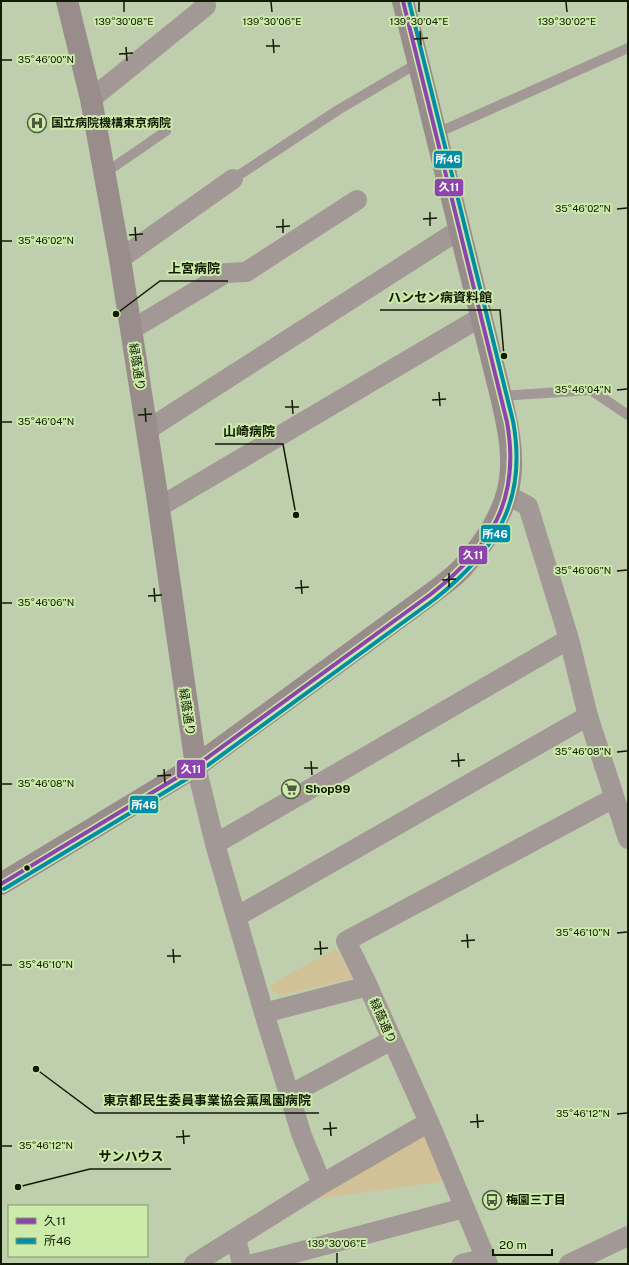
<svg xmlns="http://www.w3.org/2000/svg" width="629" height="1265" font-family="'Public Sans','Noto Sans JP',sans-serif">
	<rect width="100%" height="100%" fill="#bfceac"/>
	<path fill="#d2c096" d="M336,949L353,978L281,995L273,991L270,985Z
		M429,1122L453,1180L293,1202Z"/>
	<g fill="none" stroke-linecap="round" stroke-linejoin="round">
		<path stroke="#a29996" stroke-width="10" d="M435,134L628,48
			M105,173L166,131
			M233,179L338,110L418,63
			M501,396L591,390L628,415"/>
		<path stroke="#a29996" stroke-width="20" d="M91,99L206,6
			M120,259L233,179
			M131,330L226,273L246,272L357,200
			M147,430L459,230
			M507,495L528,506L569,639L588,716L628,839
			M159,507L481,317
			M196,766L215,844L264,1013L368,986L429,1122L488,1264
			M215,844L569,639
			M236,917L588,716
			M368,986L346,941L614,798
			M264,1013L302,1136L322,1184
			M289,1095L392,1040
			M236,1238L242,1264
			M194,1264L322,1184L429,1122
			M253,1264L464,1208
			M462,1264L486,1258
			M569,1264L628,1236"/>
		<path stroke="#998d8b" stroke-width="22" d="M67,1L91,99L120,259L157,495L196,766
			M1,884L196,766L431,594C442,585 455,577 464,566C488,539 511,504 511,466C512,442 506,419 501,396L403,1"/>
		<g stroke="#cceaaa" stroke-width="7">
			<path id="bus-1" d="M1,884L196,766L431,594C491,547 521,500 507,422L403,1"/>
		</g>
		<g stroke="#cceaaa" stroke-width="7">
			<path id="bus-2" d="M4,889L200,771L435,599C496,550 528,501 513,421L409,1"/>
		</g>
		<use href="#bus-1" stroke="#8e44ad" stroke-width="4"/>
		<use href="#bus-2" stroke="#038da6" stroke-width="4"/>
	</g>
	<path fill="none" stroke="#111b04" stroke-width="1.5" d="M124,2V12M271,2L272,12M419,2V12M566,2L567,12M420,31L421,45M273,39L274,53M414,39L428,38M266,46H280M126,47L127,61M119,54L133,53M2,60H12M617,209L627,208M430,212V226M283,219V233M423,219L437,218M135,227L136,241M276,227L290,226M129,235L143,234M2,241H12M617,390L627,389M439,392L440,406M292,400L293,414M432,400L446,399M285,407H299M145,408L146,422M138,415L152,414M2,422H12M617,571L627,570M449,573V587M301,580L302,594M442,580L456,579M154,588L155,602M295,588L309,587M148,596L162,595M2,603H12M617,752L627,751M458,753L459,767M311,761L312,775M451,761L465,760M304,768H318M164,769L165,783M157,776L171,775M2,784H12M617,933L627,932M467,934L468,948M320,941L321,955M461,941L475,940M173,949L174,963M314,949L328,948M167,956H181M2,965H12M477,1114L478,1128M617,1114L627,1113M330,1122L331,1136M470,1122L484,1121M323,1129L337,1128M183,1130L184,1144M176,1137L190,1136M2,1146H12M337,1253V1263"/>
	<defs>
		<g id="hospital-ring" transform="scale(1)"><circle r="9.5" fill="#cceaaa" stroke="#4e5a3f" stroke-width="1.5"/><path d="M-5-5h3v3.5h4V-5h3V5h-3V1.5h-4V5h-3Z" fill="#4e5a3f"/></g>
		<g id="supermarket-ring" transform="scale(1)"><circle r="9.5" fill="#cceaaa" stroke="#4e5a3f" stroke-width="1.5"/><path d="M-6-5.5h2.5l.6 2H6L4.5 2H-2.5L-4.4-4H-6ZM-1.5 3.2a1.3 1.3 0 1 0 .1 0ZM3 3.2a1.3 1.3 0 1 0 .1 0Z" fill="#4e5a3f"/></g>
		<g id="bus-ring" transform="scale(1)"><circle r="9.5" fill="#cceaaa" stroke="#4e5a3f" stroke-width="1.5"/><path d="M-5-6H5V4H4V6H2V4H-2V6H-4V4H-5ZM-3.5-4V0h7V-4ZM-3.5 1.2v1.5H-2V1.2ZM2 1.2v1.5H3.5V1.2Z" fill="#4e5a3f"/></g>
	</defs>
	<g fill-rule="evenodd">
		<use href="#hospital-ring" x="37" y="123"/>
		<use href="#supermarket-ring" x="291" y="789"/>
		<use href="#bus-ring" x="492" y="1200"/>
	</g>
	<circle fill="#111b04" stroke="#cceaaa" stroke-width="1.5" cx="27" cy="868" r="3.5"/>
	<g text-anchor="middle" stroke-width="4" stroke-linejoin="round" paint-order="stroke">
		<g font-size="12" font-weight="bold" fill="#111b04" stroke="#cceaaa" text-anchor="start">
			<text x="51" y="127">国立病院機構東京病院</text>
			<text x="305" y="793">Shop99</text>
			<text x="506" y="1204">梅園三丁目</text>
		</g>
		<g font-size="12" fill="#111b04" stroke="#cceaaa">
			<text transform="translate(137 367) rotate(81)" y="4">緑蔭通り</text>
			<text transform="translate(187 712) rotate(81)" y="4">緑蔭通り</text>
			<text transform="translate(383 1021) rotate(66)" y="4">緑蔭通り</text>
		</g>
	</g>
	<g font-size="10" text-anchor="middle" fill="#111b04" stroke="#cceaaa" stroke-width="4" stroke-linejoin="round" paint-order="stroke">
		<text x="124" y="25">139°30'08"E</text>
		<text x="272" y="25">139°30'06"E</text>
		<text x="419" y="25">139°30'04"E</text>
		<text x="567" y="25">139°30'02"E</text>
		<text x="46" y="63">35°46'00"N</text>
		<text x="583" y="212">35°46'02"N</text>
		<text x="46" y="244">35°46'02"N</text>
		<text x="583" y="393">35°46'04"N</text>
		<text x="46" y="425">35°46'04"N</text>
		<text x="583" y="574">35°46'06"N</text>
		<text x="46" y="606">35°46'06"N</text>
		<text x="583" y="755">35°46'08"N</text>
		<text x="46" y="787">35°46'08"N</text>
		<text x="583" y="936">35°46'10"N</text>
		<text x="46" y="968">35°46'10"N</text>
		<text x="583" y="1117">35°46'12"N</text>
		<text x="46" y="1149">35°46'12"N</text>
		<text x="337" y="1247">139°30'06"E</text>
	</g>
	<path fill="none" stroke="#111b04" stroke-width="1.5" d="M116 314L160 281H228M504 356L500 310H380M296 515L283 444H215M36 1069L95 1113H319M18 1187L90 1169H171"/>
	<g fill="#111b04" stroke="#cceaaa" stroke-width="1.5">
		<circle cx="116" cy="314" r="4"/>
		<circle cx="504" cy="356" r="4"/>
		<circle cx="296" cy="515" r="4"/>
		<circle cx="36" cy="1069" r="4"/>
		<circle cx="18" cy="1187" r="4"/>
	</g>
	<g font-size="13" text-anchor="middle" font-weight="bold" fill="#111b04" stroke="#cceaaa" stroke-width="4" stroke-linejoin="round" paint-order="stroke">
		<text x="194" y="273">上宮病院</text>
		<text x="440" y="302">ハンセン病資料館</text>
		<text x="249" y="436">山崎病院</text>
		<text x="207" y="1105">東京都民生委員事業協会薫風園病院</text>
		<text x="131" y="1161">サンハウス</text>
	</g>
	<g stroke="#cceaaa" stroke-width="1.5">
		<rect x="433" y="150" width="30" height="19" rx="4" fill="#038da6"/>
		<rect x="434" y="178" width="30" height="19" rx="4" fill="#8e44ad"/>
		<rect x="480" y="524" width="31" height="19" rx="4" fill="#038da6"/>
		<rect x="458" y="545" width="30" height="20" rx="4" fill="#8e44ad"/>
		<rect x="176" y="759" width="30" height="20" rx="4" fill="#8e44ad"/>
		<rect x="129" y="795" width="30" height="19" rx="4" fill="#038da6"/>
	</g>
	<g font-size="11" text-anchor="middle" font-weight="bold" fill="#fff">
		<text x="448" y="163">所46</text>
		<text x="449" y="191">久11</text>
		<text x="495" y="538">所46</text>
		<text x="473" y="559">久11</text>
		<text x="191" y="773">久11</text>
		<text x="144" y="809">所46</text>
	</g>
	<rect width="629" height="1265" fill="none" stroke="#111b04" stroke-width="4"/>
	<rect x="8" y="1205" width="140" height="52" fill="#cceaaa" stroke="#819768"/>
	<rect x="16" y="1218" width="20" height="6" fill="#8e44ad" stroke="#819768"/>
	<text x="44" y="1225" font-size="12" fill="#111b04">久11</text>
	<rect x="16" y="1238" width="20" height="6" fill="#038da6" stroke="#819768"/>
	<text x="44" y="1245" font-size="12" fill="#111b04">所46</text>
	<path d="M493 1249v6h59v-6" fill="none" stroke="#111b04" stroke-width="2"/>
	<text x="499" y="1249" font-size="12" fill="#111b04" stroke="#cceaaa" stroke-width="3" paint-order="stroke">20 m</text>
</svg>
